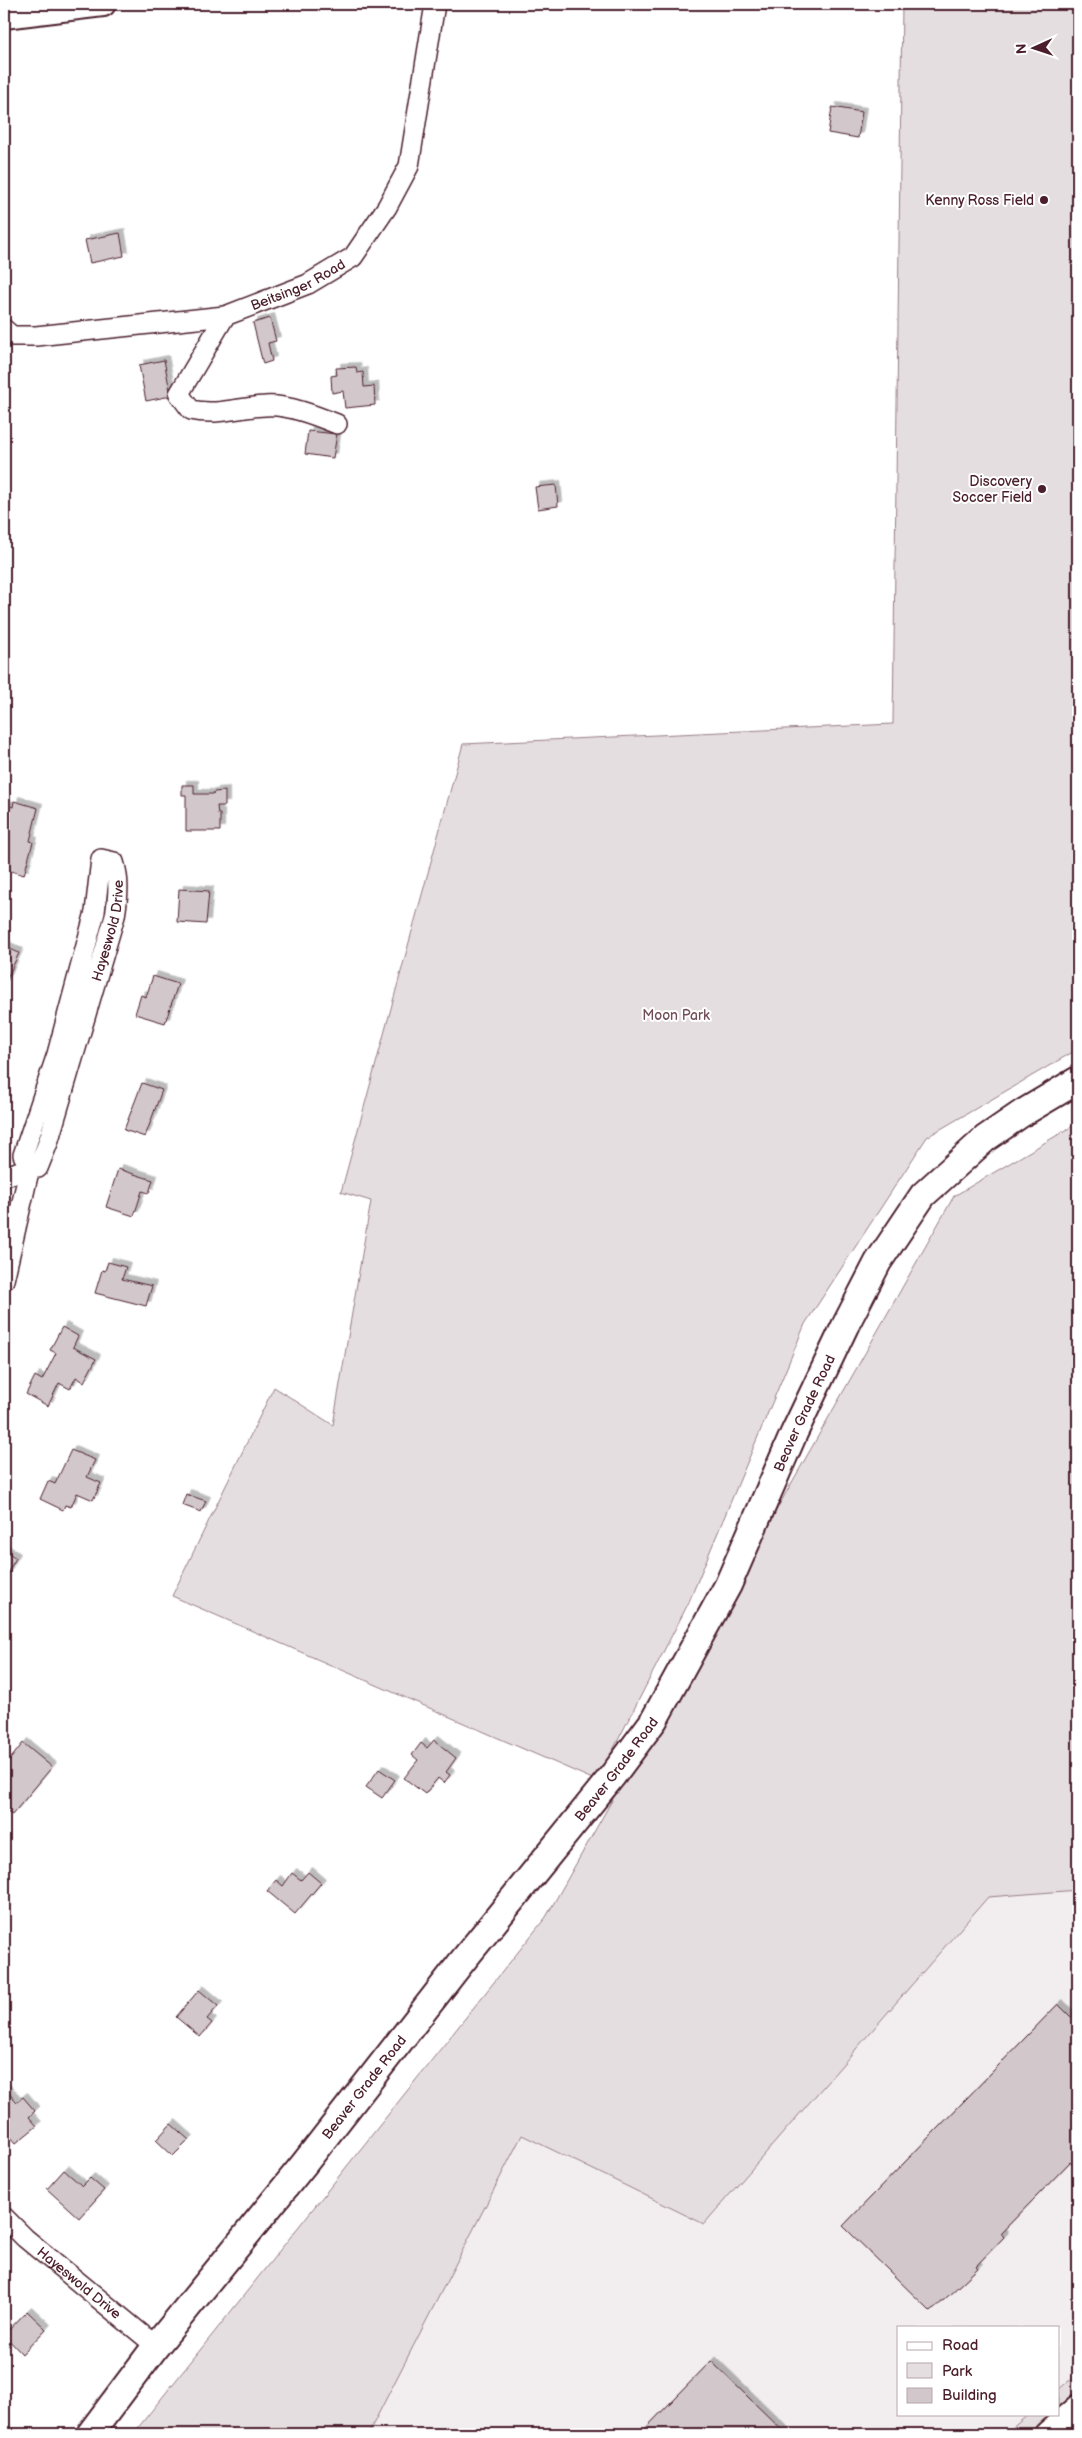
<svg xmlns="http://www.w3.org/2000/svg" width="1082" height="2438" font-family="'Balsamiq Sans',sans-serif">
	<defs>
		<filter id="shadow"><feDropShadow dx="4.5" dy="-4.5" stdDeviation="0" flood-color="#0004"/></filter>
	</defs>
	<rect width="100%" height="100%" fill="#fff"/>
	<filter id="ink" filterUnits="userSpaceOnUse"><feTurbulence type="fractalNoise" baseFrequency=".02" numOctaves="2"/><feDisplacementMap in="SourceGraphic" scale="10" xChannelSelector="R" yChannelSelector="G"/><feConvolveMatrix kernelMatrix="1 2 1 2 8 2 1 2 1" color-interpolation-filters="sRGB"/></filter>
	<g filter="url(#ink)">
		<path fill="#f2eeef" d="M1078,1890V2373L1058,2390V2327H898V2414H1029L1005,2434H368L522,2135L704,2224L988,1897Z"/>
		<path fill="#e5dee0" stroke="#987e86" d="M902,4H1078V1049L927,1137L805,1324L688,1604L597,1781L172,1596L274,1387L333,1425L371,1201L341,1192L463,744L893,724Z
			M1078,1123V1890L988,1897L704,2224L522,2135L368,2434H133L546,1917L954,1196Z
			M1078,2373V2434H1005L1029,2414H1058V2390Z"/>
		<path fill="#d2c7cb" stroke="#4a1f2b" filter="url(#shadow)" d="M832,107L862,112L858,138L828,133Z
			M120,233L124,256L90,263L85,240Z
			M270,318L276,341L268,343L272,361L263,364L253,323Z
			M164,360L171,396L146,401L139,365Z
			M356,367L357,373L363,372L364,387L374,386L375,405L345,408L343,391L332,393L331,376L337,375L336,368Z
			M308,431L337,434L333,458L305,454Z
			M556,485L558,506L538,509L535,487Z
			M182,785H194V794H213L214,792L225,791V806H217L218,814H220V831H186V795H182Z
			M14,801L38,808L30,841L33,842L24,875L4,869V812L5,805L13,807Z
			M179,889L209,891L206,924L177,922Z
			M4,946L19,953L4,985Z
			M153,976L178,984L165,1023L135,1014L141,995L146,997Z
			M142,1083L162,1090L145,1137L124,1130Z
			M118,1169L153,1180L149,1193L142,1191L134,1216L106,1207Z
			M108,1262L126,1267L122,1279L152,1286L146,1306L95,1293L102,1270L105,1271Z
			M62,1327L78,1336L73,1347L96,1359L84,1382L76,1377L70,1389L59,1383L48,1406L26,1394L35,1376L42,1380L56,1353L50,1350Z
			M71,1450L95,1460L87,1477L101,1483L93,1500L77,1493L71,1507L65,1505L63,1510L40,1499L48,1481L55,1484Z
			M186,1494L206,1501L201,1512L182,1505Z
			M4,1547V1550L16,1558L4,1579Z
			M434,1740L456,1758L446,1772L450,1775L444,1783L438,1778L425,1794L404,1778L418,1760L412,1755L421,1743L427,1748Z
			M23,1743L52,1767L12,1815L4,1808V1767Z
			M379,1769L395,1780L382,1798L366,1787Z
			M308,1872L321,1883L295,1914L267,1891L276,1880L283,1886L292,1873L301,1880Z
			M199,1990L218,2006L207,2019L212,2023L200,2037L176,2017Z
			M1058,2004L1078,2024V2160L1073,2165L1070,2162L1001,2233L1004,2237L976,2266L978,2268L931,2312L843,2226Z
			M4,2088L17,2102L23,2097L35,2111L29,2117L37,2126L16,2143L4,2129Z
			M171,2124L189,2140L173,2156L156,2140Z
			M64,2170L82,2186L90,2178L104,2190L79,2218L47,2189Z
			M27,2311L46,2329L22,2354L4,2335Z
			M711,2361L786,2434H640Z"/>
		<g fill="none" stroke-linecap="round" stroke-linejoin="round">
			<g stroke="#4a1f2b" stroke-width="22">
				<g id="minor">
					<path d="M225,316L179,394L191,410C217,416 239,407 265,406C287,404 317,416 337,424"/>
					<path id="s1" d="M4,329L12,336H36L225,316L308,284L353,257L387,207L409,166L435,4"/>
					<path id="s2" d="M4,1177L30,1167L38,1168L48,1143L115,916C118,898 120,880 114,862L101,859L95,912L57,1054L23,1155L30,1167L4,1280"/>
					<path id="s3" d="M4,2217L25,2238L156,2346"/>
				</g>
			</g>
			<g stroke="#4a1f2b" stroke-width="28">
				<path id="tertiary" d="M4,16L103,4
					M1047,2434L1078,2407"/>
			</g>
			<g stroke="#4a1f2b" stroke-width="30">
				<g id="secondary">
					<path id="s4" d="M90,2434L156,2346L304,2164L460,1964L613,1775L654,1720L728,1585L794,1433L845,1326L878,1262L923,1195L986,1138L1021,1114L1078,1080"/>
				</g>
			</g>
			<use href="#minor" stroke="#fff" stroke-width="19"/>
			<use href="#tertiary" stroke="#fff" stroke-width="24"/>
			<use href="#secondary" stroke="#fff" stroke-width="26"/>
		</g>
	</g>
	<g fill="#4a1f2b" stroke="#fff" stroke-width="2">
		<circle cx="1044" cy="200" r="5"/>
		<circle cx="1042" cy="489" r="5"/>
	</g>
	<g text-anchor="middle" stroke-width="4" stroke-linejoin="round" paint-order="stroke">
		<g font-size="14" fill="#4a1f2b" stroke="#fff" text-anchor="end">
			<text x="1034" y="205">Kenny Ross Field</text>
			<text x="1032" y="486">Discovery<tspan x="1032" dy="16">Soccer Field</tspan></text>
		</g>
		<g font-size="14" fill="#4a1f2b" stroke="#fff">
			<text dy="5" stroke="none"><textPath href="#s1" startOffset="304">Beitsinger Road</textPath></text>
			<text dy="5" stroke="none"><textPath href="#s2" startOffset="284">Hayeswold Drive</textPath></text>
			<text dy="5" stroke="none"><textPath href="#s4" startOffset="1252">Beaver Grade Road</textPath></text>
			<text dy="5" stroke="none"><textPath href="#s4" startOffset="848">Beaver Grade Road</textPath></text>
			<text dy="5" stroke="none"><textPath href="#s4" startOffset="442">Beaver Grade Road</textPath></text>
			<text dy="5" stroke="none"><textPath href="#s3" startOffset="100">Hayeswold Drive</textPath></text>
		</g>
		<g font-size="14" fill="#714f58" stroke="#fff">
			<text x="676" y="1020">Moon Park</text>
		</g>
	</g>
	<rect width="1082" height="2438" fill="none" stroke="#fff" stroke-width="20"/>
	<rect x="10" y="10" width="1062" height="2418" fill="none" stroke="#4a1f2b" stroke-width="2" filter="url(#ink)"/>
	<rect x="897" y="2326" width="162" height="90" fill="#ffffff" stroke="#b7a5aa"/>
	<rect x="907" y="2342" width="25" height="8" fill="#ffffff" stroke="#b7a5aa"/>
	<text x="942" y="2350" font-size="15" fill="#4a1f2b">Road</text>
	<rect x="907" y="2363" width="25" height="15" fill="#e5dee0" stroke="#b7a5aa"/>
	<text x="942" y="2376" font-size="15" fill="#4a1f2b">Park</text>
	<rect x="907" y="2388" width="25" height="15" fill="#d2c7cb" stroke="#b7a5aa"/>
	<text x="942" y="2400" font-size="15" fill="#4a1f2b">Building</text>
	<g transform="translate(1034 48) rotate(267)" stroke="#ffffff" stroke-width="4" paint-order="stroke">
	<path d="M0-4L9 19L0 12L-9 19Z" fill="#4a1f2b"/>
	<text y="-8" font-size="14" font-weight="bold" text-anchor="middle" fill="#4a1f2b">N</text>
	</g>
</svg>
